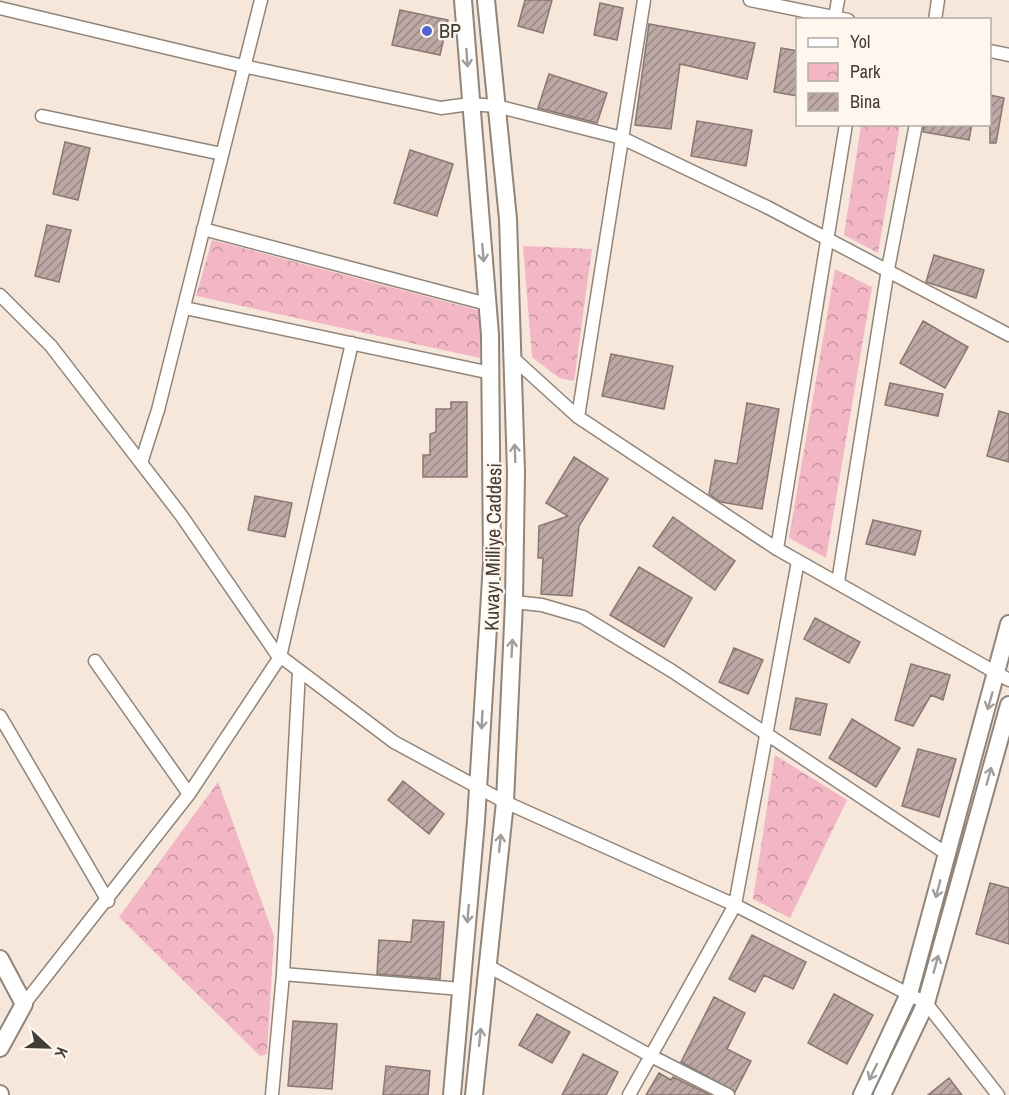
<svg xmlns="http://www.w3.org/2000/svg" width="1009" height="1095" font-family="'Archivo Narrow',sans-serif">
	<defs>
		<pattern id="park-crowns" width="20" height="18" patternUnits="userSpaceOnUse" patternTransform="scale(1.5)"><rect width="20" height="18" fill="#f2b6c4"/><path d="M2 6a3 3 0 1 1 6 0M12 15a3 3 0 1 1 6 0" fill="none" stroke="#c695a0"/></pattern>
		<pattern id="building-hatch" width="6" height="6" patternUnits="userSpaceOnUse" patternTransform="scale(1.5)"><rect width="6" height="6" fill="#bca8a4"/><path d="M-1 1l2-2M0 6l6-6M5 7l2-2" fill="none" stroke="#9a8a86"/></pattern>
	</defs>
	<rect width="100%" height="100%" fill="#f6e7da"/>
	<path fill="url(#park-crowns)" d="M861,125H900L878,253L844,235Z
		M212,240L481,311L480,358L196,296Z
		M523,246L592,249L574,381L559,378L532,357Z
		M835,269L872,287L826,558L789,538Z
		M775,755L847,800L790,918L753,899Z
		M218,782L274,936L267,1054L260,1056L119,917Z"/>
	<path fill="url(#building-hatch)" stroke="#897772" stroke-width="1.5" d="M525,0H552L543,33L518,26Z
		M600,3L623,8L617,40L594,35Z
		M400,10L448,20L440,55L392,45Z
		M649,24L755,43L747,79L680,64L671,129L635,125Z
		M781,48L798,51V96L774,92Z
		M549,74L607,93L597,123L538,108Z
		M990,95L1004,98L996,143H990Z
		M697,121L752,130L746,166L691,156Z
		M924,124H972L969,140L923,132Z
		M65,142L90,148L78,200L53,194Z
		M410,150L453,164L437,216L394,203Z
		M47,225L71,230L59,282L35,276Z
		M934,255L984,270L976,298L926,282Z
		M923,321L968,347L945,388L900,363Z
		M611,354L673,366L664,409L602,396Z
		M890,383L943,394L938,416L885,405Z
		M451,402H467V477H423V455H430V434L436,432V409H451Z
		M747,403L779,409L762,509L721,502L709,494L715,460L737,464Z
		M999,411L1009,414V462L987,456Z
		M574,457L608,479L579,526L572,596L541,594L543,558H538L539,526L568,516L546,503Z
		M255,496L292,503L285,537L248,530Z
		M673,517L735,561L715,590L653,546Z
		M873,520L921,531L915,555L866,544Z
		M639,567L692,598L664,647L610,615Z
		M815,618L860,642L849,663L804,639Z
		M734,648L763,660L748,694L719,682Z
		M911,664L950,675L943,700L931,695L913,726L895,720Z
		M796,698L827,704L820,735L790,729Z
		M852,719L900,748L876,787L829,758Z
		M918,749L956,759L939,817L902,806Z
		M403,781L444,814L429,834L388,800Z
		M990,883L1009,888V944L976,934Z
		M413,920L444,922L440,979L377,974L379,940L411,942Z
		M752,935L806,962L793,989L764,975L755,992L729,979Z
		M834,994L873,1015L847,1064L808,1043Z
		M714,997L745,1013L727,1049L751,1061L735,1092L681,1062Z
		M537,1014L570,1032L552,1063L519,1045Z
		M293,1021L337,1024L332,1089L288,1086Z
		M583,1054L618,1072L606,1095H562Z
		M386,1066L430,1071L428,1095H383Z
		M659,1073L671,1080L673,1077L710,1095H646Z
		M949,1078L962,1095H928Z"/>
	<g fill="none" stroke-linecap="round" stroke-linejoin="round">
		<g stroke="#918478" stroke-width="15">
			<path id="street" d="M750,0L848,20
				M0,8L243,66L441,108L470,104L496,106L622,138L767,207L1009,335
				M835,17L838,0
				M935,20L938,0
				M990,51L1009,55
				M42,116L222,154
				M203,229L487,304
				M0,295L51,346L181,515L276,653L394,742L505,802L735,905L926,1003L998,1095
				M185,308L491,373
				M513,358L578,417L777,549L1009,680
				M578,417L644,0
				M141,463L158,410L261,0
				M777,549L846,124
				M838,582L888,269L916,124
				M514,602L542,605L583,617L672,671L947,854
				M95,661L189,794
				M0,716L108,901
				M488,966L651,1056L728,1095
				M283,974L461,989
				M24,1004L189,794L280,657L352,343
				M272,1095L283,974L299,671
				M629,1095L735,905L798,561"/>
		</g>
		<g stroke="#918478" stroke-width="20">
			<path id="secondary" d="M0,959L24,1004L0,1048
				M0,1094V1095
				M452,1095L476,821L492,563L490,335L463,0
				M474,1095L505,802L514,602L516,472L508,219L486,0
				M862,1095L909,994L1009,624
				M882,1095L926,1003L1009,705"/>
		</g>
		<use href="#street" stroke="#fff" stroke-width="12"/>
		<use href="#secondary" stroke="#fff" stroke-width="16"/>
	</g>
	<defs><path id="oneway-shaft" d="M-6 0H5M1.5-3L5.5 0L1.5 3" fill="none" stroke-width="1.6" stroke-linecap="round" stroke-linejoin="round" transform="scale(1.5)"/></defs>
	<g stroke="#a09e9b">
		<use href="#oneway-shaft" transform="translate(467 58) rotate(86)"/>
		<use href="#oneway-shaft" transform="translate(483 253) rotate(85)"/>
		<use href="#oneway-shaft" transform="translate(515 453) rotate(-92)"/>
		<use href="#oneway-shaft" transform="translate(512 648) rotate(-87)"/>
		<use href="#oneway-shaft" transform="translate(990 701) rotate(106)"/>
		<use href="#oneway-shaft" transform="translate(482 720) rotate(93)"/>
		<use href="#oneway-shaft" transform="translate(989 776) rotate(-74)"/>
		<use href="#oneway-shaft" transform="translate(500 843) rotate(-84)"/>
		<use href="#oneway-shaft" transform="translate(938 889) rotate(105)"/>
		<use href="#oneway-shaft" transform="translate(468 914) rotate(95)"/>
		<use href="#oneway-shaft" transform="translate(936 964) rotate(-74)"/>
		<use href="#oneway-shaft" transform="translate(480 1037) rotate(-84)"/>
		<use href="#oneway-shaft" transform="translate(873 1072) rotate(116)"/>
	</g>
	<circle fill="#4e63d8" stroke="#fff6ee" stroke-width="2" cx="427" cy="31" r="6"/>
	<g text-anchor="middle" stroke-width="4.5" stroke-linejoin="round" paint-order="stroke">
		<g font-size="20" fill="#423c37" stroke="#fff6ee" text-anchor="start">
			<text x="439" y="38">BP</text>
		</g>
		<g font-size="20" fill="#423c37" stroke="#fff6ee">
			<text transform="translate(493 547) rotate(-89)" y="7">Kuvayı Milliye Caddesi</text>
		</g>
	</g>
	<rect x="796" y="18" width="195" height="108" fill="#fff6ee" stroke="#b3aca5" stroke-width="1.5"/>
	<rect x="808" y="38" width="30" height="9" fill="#ffffff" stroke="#b3aca5" stroke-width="1.5"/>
	<text x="850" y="48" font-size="18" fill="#423c37">Yol</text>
	<rect x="808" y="63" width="30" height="18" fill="url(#park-crowns)" stroke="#b3aca5" stroke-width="1.5"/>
	<text x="850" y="78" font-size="18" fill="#423c37">Park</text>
	<rect x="808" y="93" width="30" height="18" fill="url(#building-hatch)" stroke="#b3aca5" stroke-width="1.5"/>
	<text x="850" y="108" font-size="18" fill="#423c37">Bina</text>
	<g transform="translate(48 1047) rotate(112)" stroke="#fff6ee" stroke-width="4.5" paint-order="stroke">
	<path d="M0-4.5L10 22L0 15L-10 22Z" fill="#423c37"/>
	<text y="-9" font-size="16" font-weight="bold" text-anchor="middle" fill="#423c37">K</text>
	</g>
</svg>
